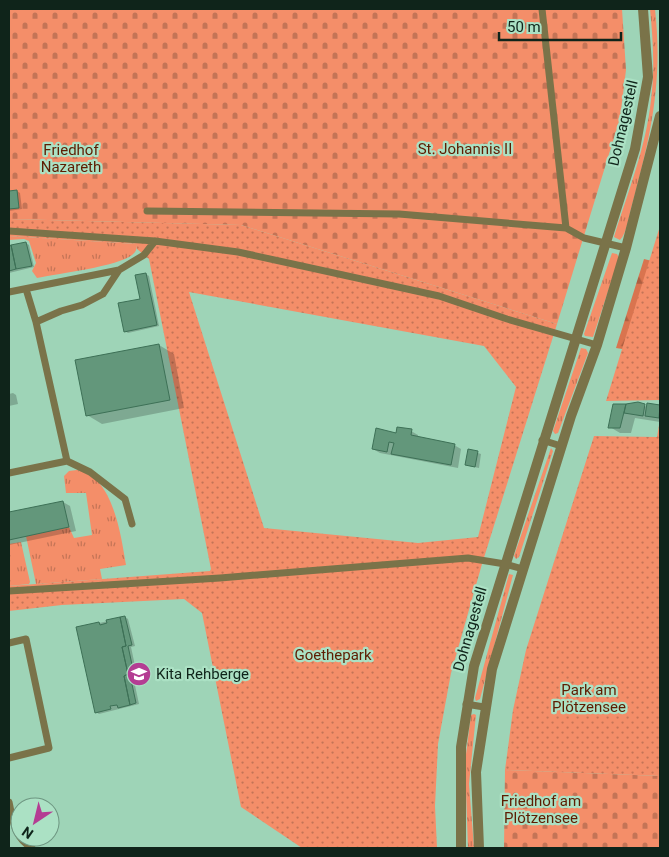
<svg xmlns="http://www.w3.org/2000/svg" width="669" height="857" font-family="Roboto,sans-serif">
	<defs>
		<pattern id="grass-tufts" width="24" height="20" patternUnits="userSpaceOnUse" patternTransform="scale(1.25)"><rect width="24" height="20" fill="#f48e69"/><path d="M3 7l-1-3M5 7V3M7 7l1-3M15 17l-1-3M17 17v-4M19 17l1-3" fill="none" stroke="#c47456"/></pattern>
		<pattern id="forest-firs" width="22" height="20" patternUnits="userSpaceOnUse" patternTransform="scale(1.25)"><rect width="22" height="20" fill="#d9744f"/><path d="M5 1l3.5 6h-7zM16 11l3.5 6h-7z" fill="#ae5f41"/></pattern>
		<pattern id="cemetery-stones" width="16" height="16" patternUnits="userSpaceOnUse" patternTransform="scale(1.25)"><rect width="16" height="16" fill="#f48e69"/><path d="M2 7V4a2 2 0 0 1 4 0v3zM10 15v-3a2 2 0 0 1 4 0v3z" fill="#c47456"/></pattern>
		<pattern id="park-dots" width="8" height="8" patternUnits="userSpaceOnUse" patternTransform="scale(1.25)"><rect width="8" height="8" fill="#f48e69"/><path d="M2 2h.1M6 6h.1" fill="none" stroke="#c47456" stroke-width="1.8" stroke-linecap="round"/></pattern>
	</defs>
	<rect width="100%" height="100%" fill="#9ed4b7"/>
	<path fill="url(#grass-tufts)" d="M650,9H655C663,82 651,135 632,205C629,215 627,233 620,240L614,237C628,192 646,147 651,100C655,70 653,39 650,9Z
		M9,236L137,244C137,249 136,252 132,255C119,266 57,274 37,278L32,271L36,263L29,241L24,239L9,240Z
		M612,253L617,254L619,258L593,337L585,336L584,334Z
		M581,348L586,349L588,353L558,433L555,434L553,431Z
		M551,448L553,451L519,557L516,559L514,556Z
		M77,470C113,475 121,536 126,565L100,569L102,579L36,584L26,536L69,527L74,538L92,535L86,493H66L64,476L69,471Z
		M21,542L30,582L29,584L9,586V544Z
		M509,574L513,575L480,699L476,701L475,698Z
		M474,714L476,715L469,784L474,848H468L465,762L471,715Z"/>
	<path fill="url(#forest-firs)" d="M644,259L660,263V355L616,348Z"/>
	<path fill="url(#cemetery-stones)" d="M9,9H622L626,70L620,118L557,324L241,225L9,219Z
		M505,770L660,776V848H504Z"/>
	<path fill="url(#park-dots)" fill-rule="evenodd" d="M9,219L241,225L557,324L482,564L451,673L438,744L435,806L437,848H302L241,807L202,613L184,599L62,605L9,611V586L210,571L211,569L149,259L137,249V244L9,236ZM189,292L484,346L516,387L478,537L418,543L264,528Z
		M660,226V400L606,401Z
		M660,419V776L505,770L513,710L526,650L594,436L657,437Z"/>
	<path fill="#0003" d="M17,191L20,193L22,209L9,211V192Z
		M26,243L29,245L34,267L9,273V247Z
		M146,274L149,276L159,326L128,333L125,331L141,300Z
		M159,345L174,354L184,408L102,424L87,415Z
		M13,393L16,395L18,404L9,406V394Z
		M638,403L647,407L648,404L660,406V422L635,418L631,433H620L610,427L614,405Z
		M411,431L418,435V438L454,445L461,449L458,468L380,453L373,449L397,434Z
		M469,450L481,454L479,468L469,466Z
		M63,502L70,506L76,531L9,545V514Z
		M125,617L128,619L135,646L131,647L137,675L133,676L139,704L99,714L96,712L78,628Z"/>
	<path fill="#63977b" stroke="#3d7056" d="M17,190L19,208L9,209V191Z
		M26,242L32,266L16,269L11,245Z
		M11,245L16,269L9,271V246Z
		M146,273L157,325L124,332L118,303L140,299L135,275Z
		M159,344L170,400L86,416L75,360Z
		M638,402L645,404L643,416L624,413L626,404Z
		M647,403L660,405L659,418L645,416Z
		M613,404H626L620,428H608Z
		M397,427L412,429L411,435L455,444L451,465L391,454L394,443L389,442L387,452L372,449L376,428L396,433Z
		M468,449L478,451L475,467L465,465Z
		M63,501L69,527L9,540V512Z
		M125,616L132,645L128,646L134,674L130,675L136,703L130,705L124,676L128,674L122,647L126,646L120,617Z
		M120,617L126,646L122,647L128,674L124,676L130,705L118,708L117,705L110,706L111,709L95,713L76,627L99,622L100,625L107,623L106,620Z"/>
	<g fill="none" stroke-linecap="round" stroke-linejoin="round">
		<path stroke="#7a7349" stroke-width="7" d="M542,9L566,228
			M147,211L399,214L566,228L584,238L626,248
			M9,231L155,241L238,252L439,296L507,319L597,345
			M9,292L119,270L144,255L155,241
			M36,322L61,311L82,305L103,294L119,270
			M542,440L561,446
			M67,461L90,472L125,499L132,524
			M9,473L67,461L36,322L26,289
			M9,591L220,578L468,558L505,564L523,569
			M9,643L26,639L49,748L9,758
			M466,704L484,707
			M9,802C13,820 14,838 32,848"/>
		<path stroke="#7a7349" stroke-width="10" d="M461,848V747L474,666L635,149L648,77L643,9
			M479,848L476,772L492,669L571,416L597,345L626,248L660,116"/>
	</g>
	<defs>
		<g id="school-disc" transform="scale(1.25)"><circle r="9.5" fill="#b43d93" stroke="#abe1c4"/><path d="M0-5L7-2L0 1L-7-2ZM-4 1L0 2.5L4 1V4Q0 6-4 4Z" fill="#fff"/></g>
	</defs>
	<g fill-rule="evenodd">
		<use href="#school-disc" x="139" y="674"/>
	</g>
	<g text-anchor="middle" stroke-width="4.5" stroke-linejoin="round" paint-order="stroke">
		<g font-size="15" fill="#0f241a" stroke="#abe1c4">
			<text transform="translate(623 123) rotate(-77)" y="5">Dohnagestell</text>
			<text transform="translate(470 629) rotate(-74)" y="5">Dohnagestell</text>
		</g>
		<g font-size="15" fill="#5d1d02" stroke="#abe1c4">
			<text x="465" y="154">St. Johannis II</text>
			<text x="71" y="155">Friedhof<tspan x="71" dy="17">Nazareth</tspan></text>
			<text x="333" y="660">Goethepark</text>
			<text x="589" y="695">Park am<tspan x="589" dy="17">Plötzensee</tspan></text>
			<text x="541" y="806">Friedhof am<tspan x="541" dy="17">Plötzensee</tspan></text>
		</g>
		<g font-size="15" fill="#0f241a" stroke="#abe1c4" text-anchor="start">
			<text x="156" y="679">Kita Rehberge</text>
		</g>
	</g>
	<rect width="669" height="857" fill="none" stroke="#0f241a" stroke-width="20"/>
	<g transform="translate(35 822) rotate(215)"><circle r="24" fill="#abe1c4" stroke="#6d9580"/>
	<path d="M0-4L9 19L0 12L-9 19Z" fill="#b43d93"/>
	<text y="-8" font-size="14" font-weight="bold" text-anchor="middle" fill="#0f241a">N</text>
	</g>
	<path d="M499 32v8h122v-8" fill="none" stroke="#0f241a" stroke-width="2.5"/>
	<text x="507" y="32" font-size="15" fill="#0f241a" stroke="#abe1c4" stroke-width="4" paint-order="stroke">50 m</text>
</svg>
